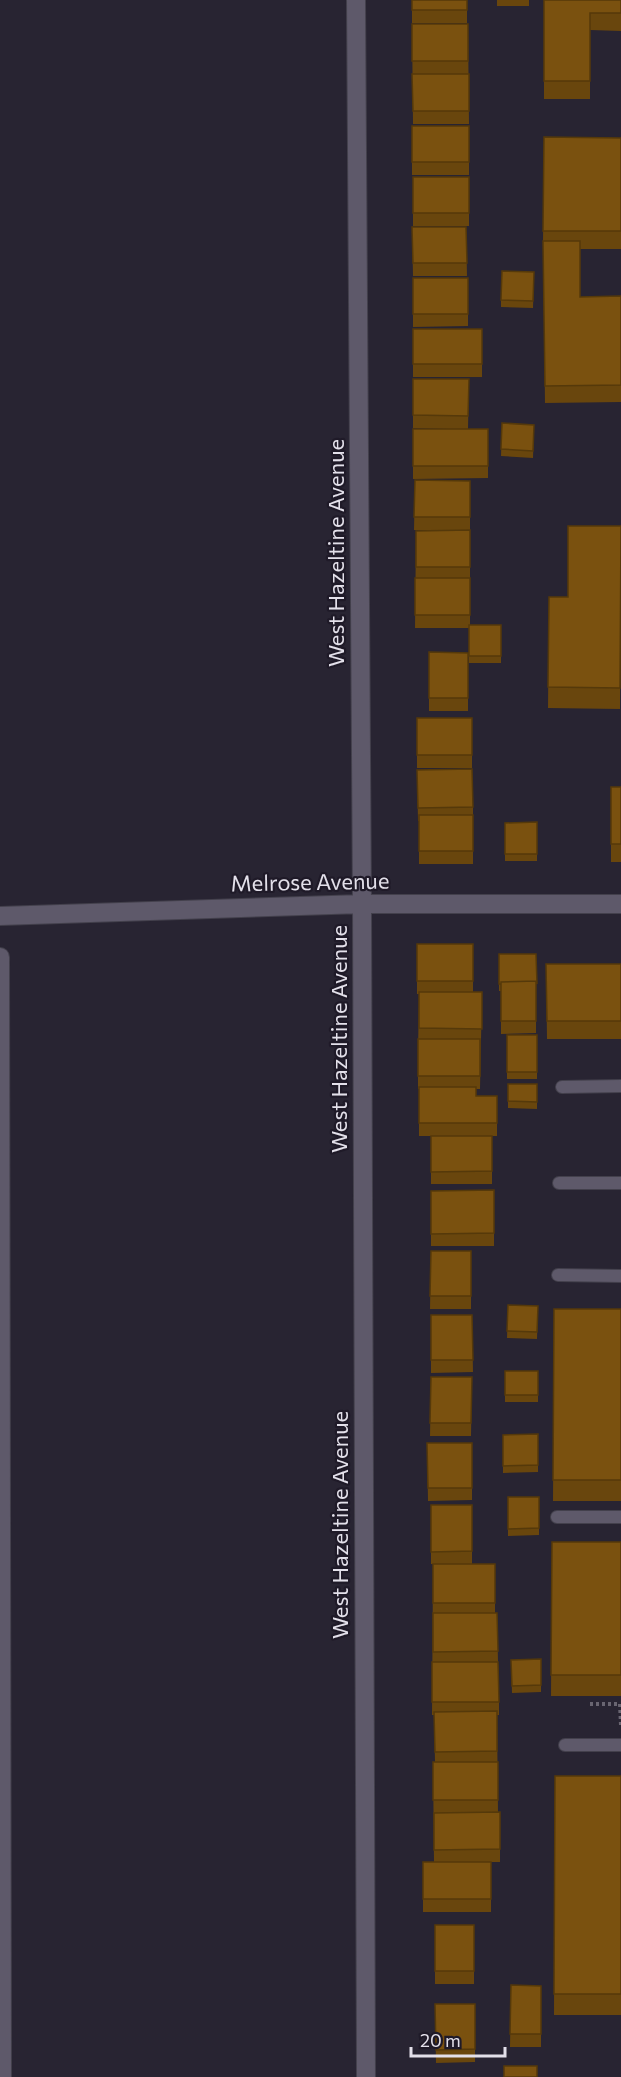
<svg xmlns="http://www.w3.org/2000/svg" width="621" height="2077" font-family="Commissioner,sans-serif">
	<rect width="100%" height="100%" fill="#282432"/>
	<g fill="none" stroke-linecap="round" stroke-linejoin="round">
		<g stroke="#43404c" stroke-width="14">
			<path id="lane" d="M562,1087L621,1086
				M559,1183H621
				M558,1275L621,1276
				M557,1517H621
				M565,1745H621"/>
		</g>
		<g stroke="#43404c" stroke-width="20">
			<path id="street" d="M356,0L362,904L366,2077
				M0,916L362,904H621
				M0,957L2,2077"/>
		</g>
		<path stroke="#696571" stroke-width="4" stroke-dasharray="3 3" stroke-linecap="butt" d="M590,1704H620
			M620,1704L621,1725"/>
		<use href="#lane" stroke="#5e596a" stroke-width="12"/>
		<use href="#street" stroke="#5e596a" stroke-width="18"/>
	</g>
	<path fill="#69460d" d="M412,0H467V23H412Z
		M497,0H529V6H497Z
		M544,0H621V31L590,30V99H544Z
		M412,24H468L469,124H413Z
		M412,126H469V175H412Z
		M544,137L621,138V249H580V297L621,296V402L545,403L543,241Z
		M413,177H469V226H413Z
		M412,227H466L467,276H413Z
		M534,272L533,308L501,307V300Z
		M413,278H468V326L413,327Z
		M413,329H482V377H413Z
		M413,379H469L468,429H488V478L413,479V429H448L413,428Z
		M502,423L534,425L533,458L501,456Z
		M415,480L470,481V530H414Z
		M621,526L620,709L548,708L549,597H568Z
		M470,530V625H501V663H469V628H415L416,531Z
		M429,652L468,653V711H429Z
		M417,718H472V768H417Z
		M417,770L473,807V864H419V821H418Z
		M611,787H621V862H611Z
		M537,822V861H505V823Z
		M417,944H473V992H482L480,1089H476V1096H497V1136H419V1089H418V1052L419,994H417Z
		M499,954H536V1033L501,1034V991H499Z
		M546,964H621V1039H547Z
		M507,1035H537V1079H507Z
		M537,1084V1109L508,1108V1101Z
		M431,1136H492V1184H431Z
		M494,1190V1246H431V1191Z
		M431,1251H471V1309H430Z
		M508,1305L538,1306L537,1339L507,1338Z
		M554,1309H621V1501H553Z
		M431,1315H472L473,1372L431,1373Z
		M505,1371H538V1402H505Z
		M431,1377H472L471,1436H430Z
		M538,1434V1472L503,1473V1435Z
		M427,1443H472V1500L428,1501Z
		M508,1497H539V1535L508,1536Z
		M431,1505H472V1564H495V1613H497L498,1662L499,1702V1715H497L498,1812H500V1862H491V1912H423V1862H434L433,1762H435L434,1715H432L433,1564H431Z
		M552,1542H621V1696H551Z
		M541,1659V1692L512,1693L511,1660Z
		M555,1776H621V2015H554Z
		M435,1925H474V1984H435Z
		M511,1985L541,1986V2047H510Z
		M435,2004H475V2062L436,2063Z"/>
	<path fill="#7a510f" stroke="#55390a" stroke-width="1.5" d="M412,0H467V10H412Z
		M544,0H621V13H590V81H544Z
		M412,24H468V61H412Z
		M412,74H469V111H413Z
		M412,126H469V162H412Z
		M544,137L621,138V231H543Z
		M413,177H469V213H413Z
		M412,227H466L467,263H413Z
		M543,241H580V297L621,296V385L545,386Z
		M502,271L534,272L533,301L501,300Z
		M413,278H468V314H413Z
		M413,329H482V364H413Z
		M413,379H469L468,416L413,415Z
		M502,423L534,425L533,451L501,449Z
		M413,429H488V466H413Z
		M415,480L470,481V517H414Z
		M568,526H621L620,688L548,687L549,597H568Z
		M470,530V567H416V531Z
		M415,578H470V615H415Z
		M469,625H501V656H469Z
		M429,652L468,653V698H429Z
		M417,718H472V755H417Z
		M472,769L473,807L418,808L417,770Z
		M611,787H621V844H611Z
		M419,815H473V851H419Z
		M537,822V854H505V823Z
		M417,944H473V981H417Z
		M499,954H536L537,984L536,981L501,982V984H499Z
		M546,964H621V1021H547Z
		M536,981V1021H501V982Z
		M419,992H482V1029L419,1028Z
		M507,1035H537V1072H507Z
		M418,1039H480V1076H418Z
		M508,1084H537V1102L508,1101Z
		M419,1087H476V1096H497V1123H419Z
		M431,1136H492V1171L431,1172Z
		M494,1190V1233L431,1234V1191Z
		M431,1251H471V1296H430Z
		M508,1305L538,1306L537,1332L507,1331Z
		M554,1309H621V1480H553Z
		M431,1315H472L473,1360H431Z
		M505,1371H538V1395H505Z
		M431,1377H472L471,1423H430Z
		M538,1434V1465L503,1466V1435Z
		M427,1443H472V1488H428Z
		M508,1497H539V1528L508,1529Z
		M431,1505H472V1551L431,1552Z
		M552,1542H621V1675H551Z
		M433,1564H495V1603H433Z
		M433,1613H497L498,1651L433,1652Z
		M541,1659V1685L512,1686L511,1660Z
		M432,1662H498L499,1702H432Z
		M497,1711V1751L435,1752L434,1712Z
		M433,1762H498V1800H433Z
		M555,1776H621V1994H554Z
		M500,1812V1849L434,1850V1813Z
		M423,1862H491V1899H423Z
		M435,1925H474V1971H435Z
		M511,1985L541,1986V2034H510Z
		M435,2004H475V2049L436,2050Z
		M504,2066H537V2077H504Z"/>
	<g text-anchor="middle" stroke-width="4.5" stroke-linejoin="round" paint-order="stroke">
		<g font-size="22" fill="#e3e0ea" stroke="#1f1a28">
			<text transform="translate(336 553) rotate(-90)" y="8">West Hazeltine Avenue</text>
			<text transform="translate(310 882) rotate(-1)" y="8">Melrose Avenue</text>
			<text transform="translate(339 1039) rotate(-90)" y="8">West Hazeltine Avenue</text>
			<text transform="translate(340 1525) rotate(-90)" y="8">West Hazeltine Avenue</text>
		</g>
	</g>
	<path d="M411 2047v9h94v-9" fill="none" stroke="#e3e0ea" stroke-width="3"/>
	<text x="420" y="2047" font-size="18" fill="#e3e0ea" stroke="#1f1a28" stroke-width="4.5" paint-order="stroke">20 m</text>
</svg>
